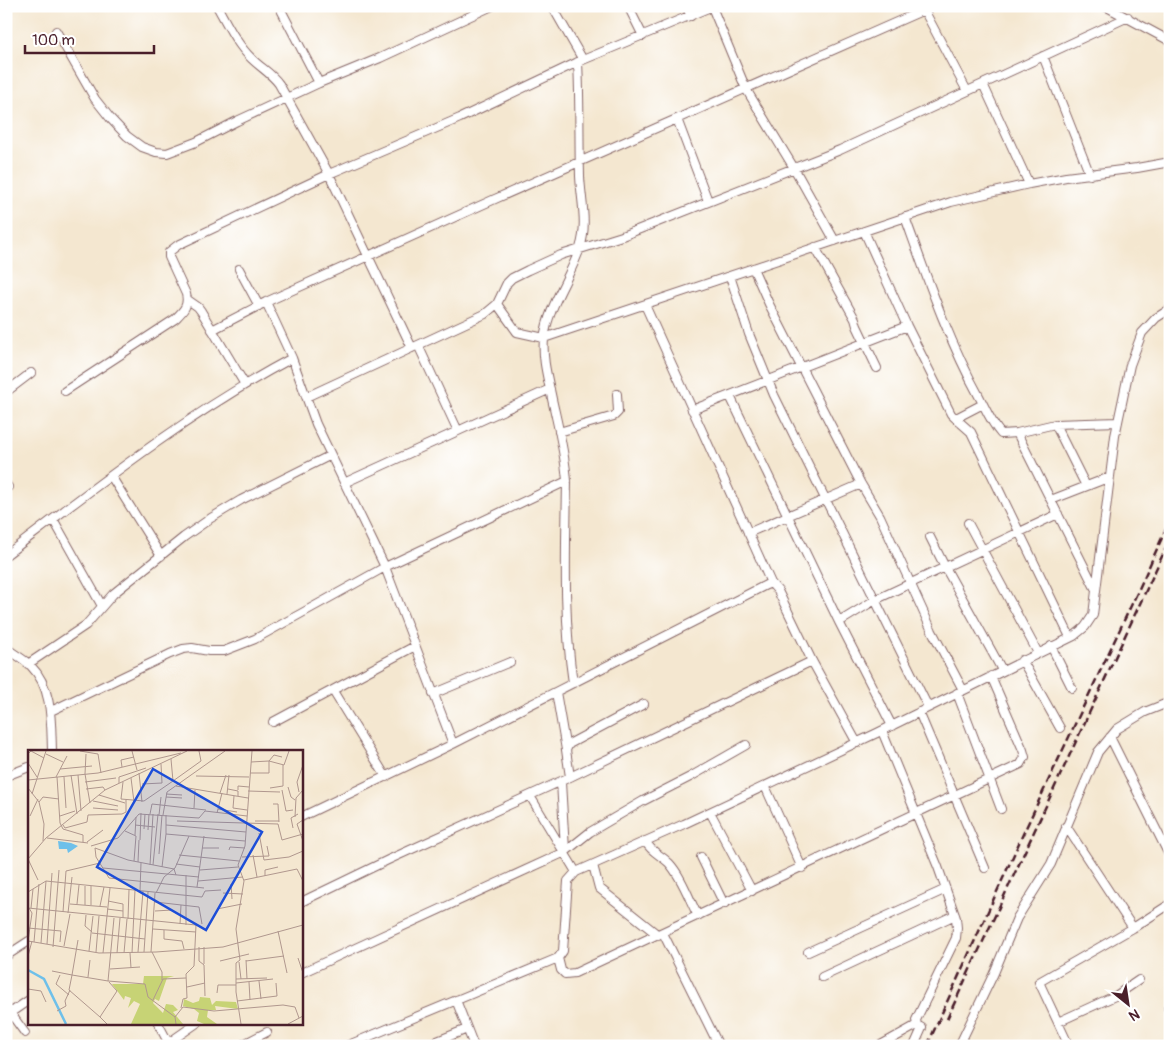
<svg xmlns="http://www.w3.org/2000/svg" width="1176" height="1052" font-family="Pangolin,sans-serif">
	<rect width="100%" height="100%" fill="#fff"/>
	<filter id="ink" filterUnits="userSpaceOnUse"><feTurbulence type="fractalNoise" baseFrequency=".02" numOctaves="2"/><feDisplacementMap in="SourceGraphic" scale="10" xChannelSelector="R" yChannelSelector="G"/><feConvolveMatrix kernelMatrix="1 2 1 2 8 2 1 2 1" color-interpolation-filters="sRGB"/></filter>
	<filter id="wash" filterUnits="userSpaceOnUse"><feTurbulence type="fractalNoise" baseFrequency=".0096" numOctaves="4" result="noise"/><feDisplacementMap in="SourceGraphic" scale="20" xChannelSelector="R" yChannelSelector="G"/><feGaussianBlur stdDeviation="1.12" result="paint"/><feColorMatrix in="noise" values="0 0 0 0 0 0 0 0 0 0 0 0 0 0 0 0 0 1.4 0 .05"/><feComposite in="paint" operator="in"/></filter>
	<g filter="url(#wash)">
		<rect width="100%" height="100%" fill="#f4e7d0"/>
	</g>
	<g filter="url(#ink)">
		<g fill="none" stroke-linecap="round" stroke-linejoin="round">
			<g stroke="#866565" stroke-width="10">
				<path id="street" d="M217,6C227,24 237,45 252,59C261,68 271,73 279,84L329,174L412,348
					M279,6L319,83
					M552,6L583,60
					M628,6L643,36
					M686,6L691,16
					M1105,6L1170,41
					M712,7L746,89L794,168L835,241
					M924,10L967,91
					M56,31L95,99L110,118L127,136L142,147L156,152L167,153L196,142L237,121L319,83L380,58L492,6
					M1043,56L1090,175
					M983,84L1029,184
					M677,119L708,201
					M905,217C927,278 948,340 980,398C986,410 992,424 1001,434L1017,433L1055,424L1118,422
					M6,220H7
					M864,231L907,326L951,414L954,417H958L983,404
					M815,247L855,319L857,326L877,368
					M753,268L769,304L861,484L880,516L932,631L963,690
					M239,269L259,306
					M730,276L749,334L774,395L928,707
					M188,300L198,307L201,311L244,383
					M266,302L292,358L316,424L385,567L453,744
					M497,304L517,332L544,338L951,202L1029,184L1066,177L1137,168L1170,162
					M645,305L771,583
					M212,330L266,302L495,199L933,6
					M418,345L458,431
					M65,391L175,319C183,311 189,306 186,294L169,257V252L178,245L329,174L460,118L578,62L713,6
					M6,392L31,373
					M730,396L839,622L892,726
					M306,397L485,314L497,304L507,283L512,278L528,270L561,255L622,236L840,150L1128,17
					M692,410L907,326
					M954,417L971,432L1070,637
					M1055,424L1086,486
					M559,432L614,416L618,412L617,394
					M1017,433L1095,588
					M111,476L161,556
					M344,483L550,389
					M6,484L8,487
					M1051,500L1110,477
					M53,519L102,606
					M968,523L1038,653
					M748,533L861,484
					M930,537L945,567L1002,670
					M6,555C99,484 189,413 292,358
					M839,622L875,600L1058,514
					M1051,646L1072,688
					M6,648C14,654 24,659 31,666C53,688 51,723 52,751
					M1022,660L1060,728
					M28,664L86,625L113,594L184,537L211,518L241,500L331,455
					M573,683C563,616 566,549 567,481C565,453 558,426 552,399C548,379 542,359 544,339C548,306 570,278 580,248C588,224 581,200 580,176C579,138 580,100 578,62
					M333,691L386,777
					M556,692L566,750
					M957,693L1001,809
					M433,694L510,662
					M51,711L170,654L183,649L192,648L209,651H224L255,639L385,567L567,481
					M919,712L985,868
					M273,722L415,646
					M882,731L938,867L956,918L957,928L956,938L916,1020L917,1025L922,1028L914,1046
					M1110,737L1170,857
					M6,776L29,767
					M570,777L566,750L569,744L644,704
					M561,782L565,850
					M765,786L802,868
					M530,796L576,872
					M710,812L752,891
					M301,817L453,744L766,585L771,583L778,591L812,661L857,743
					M1066,826L1133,928
					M645,841C652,853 660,854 669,863C682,877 689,899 698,916
					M701,857L724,904
					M593,865L599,888L658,935
					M301,902L388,860L570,777L812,661
					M663,933L719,1046
					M808,952L946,889
					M6,956L29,941
					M558,958L561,970L565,974L575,973L1021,764L1025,757L1023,750L991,676
					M301,973L565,852L590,832L643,801L690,777L746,745
					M822,977L955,915
					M456,1000L474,1046
					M6,1007L25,1033
					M1168,1008L1170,1010
					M10,1013L29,1000
					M1058,1022L1117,995L1139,980
					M158,1023L170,1046
					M164,1046L197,1023
					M240,1046L267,1032
					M346,1046L558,958L563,951L568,881L576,872L684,824L877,733L1074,636L1085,627L1093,615L1115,436L1130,365L1142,333L1156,318L1170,309
					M425,1046L467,1029
					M879,1046L917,1025
					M959,1046L994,973L1017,918L1051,864L1098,752L1117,729L1145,712L1170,702
					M1069,1046L1039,982L1133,928L1170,904"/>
			</g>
			<use href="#street" stroke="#fff" stroke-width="8"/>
			<path stroke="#4a1f2b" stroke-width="2.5" stroke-dasharray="8 4" stroke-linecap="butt" d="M947,1019L1170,539
				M927,1046L1024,832L1138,591L1170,520"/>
		</g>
	</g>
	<g transform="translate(28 750)">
		<rect width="275" height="275" fill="#f4e7d0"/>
		<path d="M116,226H146L139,228L131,251L127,249L125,253L135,263L138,254L145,255L150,260L145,262L155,274H103L112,254L106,251L100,258L103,248L97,246L96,250L84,234H115ZM172,247L182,248L184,255L188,251L208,252L210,259L187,256L188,260H180L179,267L189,274H176L169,271L171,263L166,259L155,256L156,249L165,253L171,251Z" fill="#c7d375"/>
		<path d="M30,91L43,93L50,96L40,103L39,99H31Z" fill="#6ec0ea"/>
		<path fill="none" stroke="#6ec0ea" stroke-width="2.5" d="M0,220L16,229L38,274"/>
		<path fill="none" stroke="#b0978e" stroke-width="1" d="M52,1L70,4L73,23M104,1L109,20M0,4L3,1L16,8M18,4L35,12M223,12L241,11L246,5L254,7M0,13L9,27M94,17L93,10L106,7M32,19L64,16M111,23L114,52M222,23H241V11L256,15L261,1M57,24L62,53M57,24L58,4M43,25L49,64M50,25L53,61M168,26L221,27M28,27L39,6M29,27L32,73L35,79L55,85V92M36,27L38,58M103,28L106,52M0,30L70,23L153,3M145,31L173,11L171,1M57,32L88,28M95,32L93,49L116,51L145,31L143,9M91,33V27L118,18M114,34L134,33L133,14M148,36L220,48M260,37L263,47L267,50M0,38L11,52L16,74L15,91M242,38L255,36V15M58,39L75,37L77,40M200,39L210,41V46M210,40V36L221,37M254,40L258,61L265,60M220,41L252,42M271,42L269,32L275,15M192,43L198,25M4,44L18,1M138,44L154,45M199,44L201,25M71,45L97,53M206,46L205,58L219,60M138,47L154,48M65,51L90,56M11,52L15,47L31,49M245,54H250L251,72M65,58L90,60M166,58L167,40M190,59L209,62M189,63L194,43M122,64L124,54L178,60M131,65L133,47M135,65L139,42L197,1M138,65V84L217,91M2,66L10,49M32,66L47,61M267,67L268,48L275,40M275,70L269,74L275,91M149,71L250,74L254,90L275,84M227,71H251M35,75L37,78L59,72L60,65L94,64L98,62V50M107,75L127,77M138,75L218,82M265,78L263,68L270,64M116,79L117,64M120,80L121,64M97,81L108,86L106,111M231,83L236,110L261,107L275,101M107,85L108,67M19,88L60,93M112,90L113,63M59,92L75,80M63,96L90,88L111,64L171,68L177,61L219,66M67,98L68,107L81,128L176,138M67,98L100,110L146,119L148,125M174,98H191M201,100L202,97L217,98M131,104L134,65M151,105L211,111M225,105L229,127M214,107L241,106L239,96M0,109L10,130M0,109L18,88L77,40L159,1M110,112L111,90M148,114L172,117M122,115L125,64M125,115L130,64M134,117L138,84M75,118L171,127M172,120L210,117M237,126V120L250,117M216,130L269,119L275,131M170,131L215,127M203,134L204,149M169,137L176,86M112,141L113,113M0,142L18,131L174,147L177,141L193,140M128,143L136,127L147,118L161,86M195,143L215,144M80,151L95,154V168M127,152L171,157L174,174M42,154L79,157M49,154L51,135M57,155V136M63,155V136M72,156L76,137M0,158L168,175L166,216L158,224L159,248L155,249L153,258M3,158L5,139M79,159L95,161M189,159L214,154M127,161L144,160M35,162L38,121L72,113M40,163L44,127M58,165L57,176L64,182M86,168L80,231L117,234L120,247L147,267L148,274M100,169L101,140M152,174L153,155M158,175V125M0,178L33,181L32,192M125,179L168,182M136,180V189L154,191L156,199M250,181L259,223M64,183L117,189M0,191L71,203L128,202L195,197L275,175M0,191L4,163L1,158M6,192L11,134M13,193L18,131M19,194L24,123M36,196L42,164M25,197L31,120M171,197V211L176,215L177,246M176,197V214M61,201L65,166M68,202L71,166M110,202L115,141M116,202L120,142M123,202L127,143M124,202L134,222V230M75,203L82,138M89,203L92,168M96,203L99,169M102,203L103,218M104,203L107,140M0,206L4,191M270,208L275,223M218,210L219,229M192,211L221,204M218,211L256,206M211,212L213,229M82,219L112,217M24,221L44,225L50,190M32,225L28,234L41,245M60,227L62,210M208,229L239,228M231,231L233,249M221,232L222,250M208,233L245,229M159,237L177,233M0,239L13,241L18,252M189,243L190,235H208M125,250L135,229L158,228M209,251L249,246L248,233M29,261L38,256L37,251L42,240M72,267L41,240L44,225L80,231M147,267L155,257L186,261L255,255L267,257L271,268M79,274L72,267L89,241L81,232M213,274L208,242V213L212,210L208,179L216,131L210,115L217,96L224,1M260,274L275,266"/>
		<path fill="#1d4ed8" fill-opacity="0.15" stroke="#1d4ed8" stroke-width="2.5" d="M125,19L234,82L178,180L69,117Z"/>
		<rect width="275" height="275" fill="none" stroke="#4a1f2b" stroke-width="2.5"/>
	</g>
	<rect width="1176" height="1052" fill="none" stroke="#fff" stroke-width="25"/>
	<g transform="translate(1128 1004) rotate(150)" stroke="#ffffff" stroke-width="4" paint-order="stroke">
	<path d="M0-4L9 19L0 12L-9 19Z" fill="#4a1f2b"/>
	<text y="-8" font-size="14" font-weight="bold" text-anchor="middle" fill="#4a1f2b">N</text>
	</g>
	<path d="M25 45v8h129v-8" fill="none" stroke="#4a1f2b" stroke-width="2.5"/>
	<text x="32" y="45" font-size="15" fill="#4a1f2b" stroke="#ffffff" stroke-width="4" paint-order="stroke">100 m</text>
</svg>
